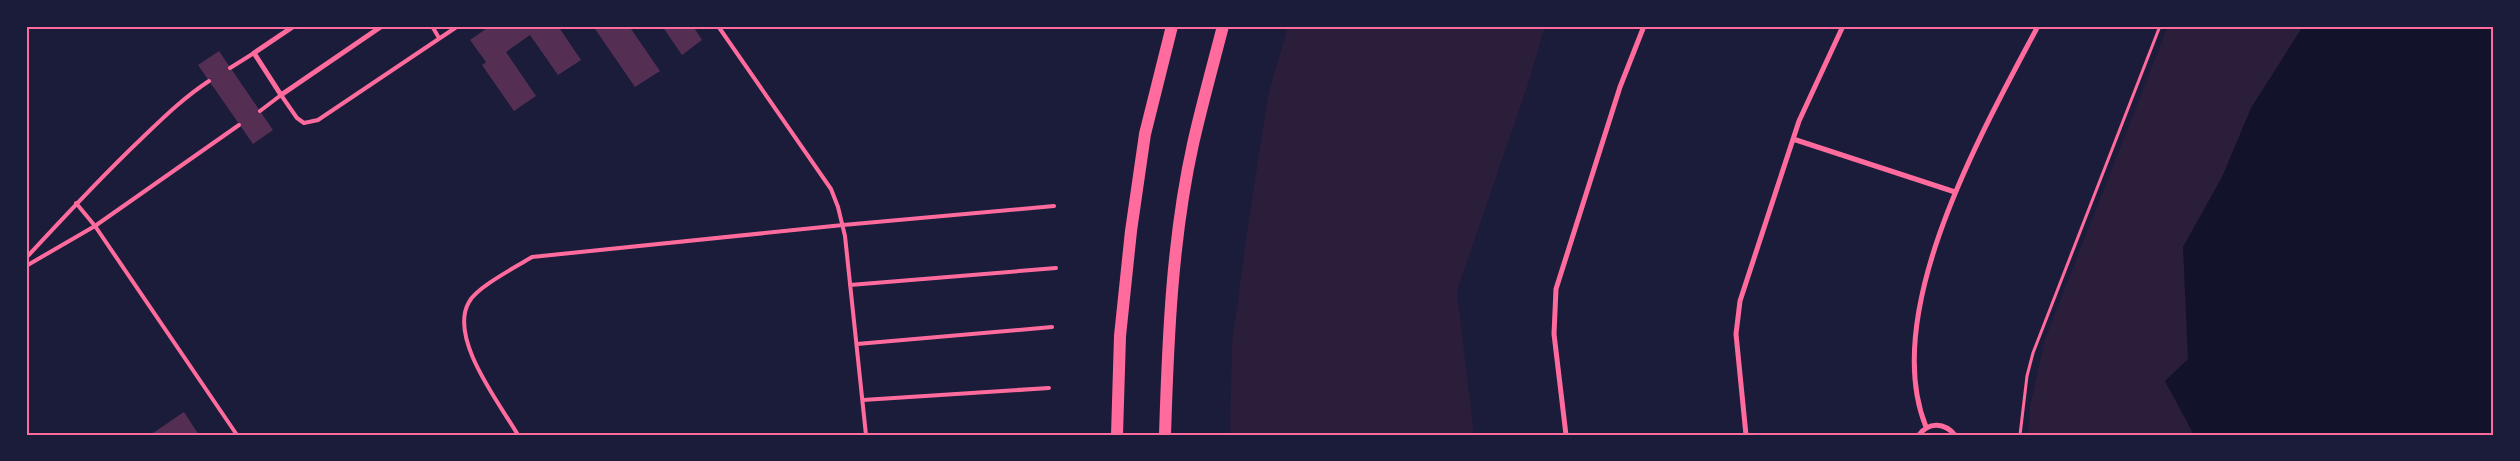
<svg xmlns="http://www.w3.org/2000/svg" width="2520" height="461" font-family="'Archivo Narrow',sans-serif">
	<rect width="100%" height="100%" fill="#1b1b3a"/>
	<path fill="#2a1e3b" d="M1288,26H1545L1527,87L1457,291L1474,435H1230L1232,343L1249,219L1268,96Z
		M2168,26H2494V435H2028L2030,407L2045,339Z"/>
	<path fill="#12122b" d="M2303,26H2494V435H2194L2165,381L2188,359L2183,247L2222,177L2251,108Z"/>
	<path fill="#542f53" d="M490,26H558L581,60L558,75L530,35L506,52L536,96L514,111L482,65L486,62L470,40Z
		M593,26H629L660,71L635,87Z
		M662,26H693L702,40L682,55Z
		M219,51L273,130L253,144L198,65Z
		M184,412L199,435H150Z"/>
	<g fill="none" stroke-linecap="round" stroke-linejoin="round">
		<path stroke="#ff6b9d" stroke-width="3" d="M2020,435L2027,376L2033,353L2160,26"/>
		<path stroke="#ff6b9d" stroke-width="4" d="M432,26L439,38
			M718,26L831,189L838,207L845,236L866,435
			M230,68L254,53
			M260,111L281,95L297,118L304,123L318,120L458,26
			M76,203L95,226L237,435
			M26,258C63,218 100,178 140,140C162,119 183,98 209,81
			M26,266L95,226L239,125
			M850,285L1056,268
			M857,344L1052,327
			M863,400L1049,388
			M518,435C500,404 448,338 469,302C477,287 516,267 532,257L843,225L1054,206"/>
		<path stroke="#ff6b9d" stroke-width="5" d="M294,26L254,53L281,95L382,26
			M1793,139L1955,192
			M1926,427C1879,311 1984,128 2038,26
			M1566,435L1554,334L1556,289L1620,87L1644,26
			M1746,435L1736,334L1740,301L1799,121L1843,26
			M1919,435C1929,421 1945,423 1955,435"/>
		<path stroke="#ff6b9d" stroke-width="12" d="M1117,435L1120,336L1131,231L1145,134L1172,26
			M1165,435C1168,338 1172,239 1193,144C1202,104 1213,65 1223,26"/>
	</g>
	<rect width="2520" height="461" fill="none" stroke="#1b1b3a" stroke-width="55"/>
	<rect x="28" y="28" width="2464" height="406" fill="none" stroke="#ff6b9d" stroke-width="2"/>
</svg>
